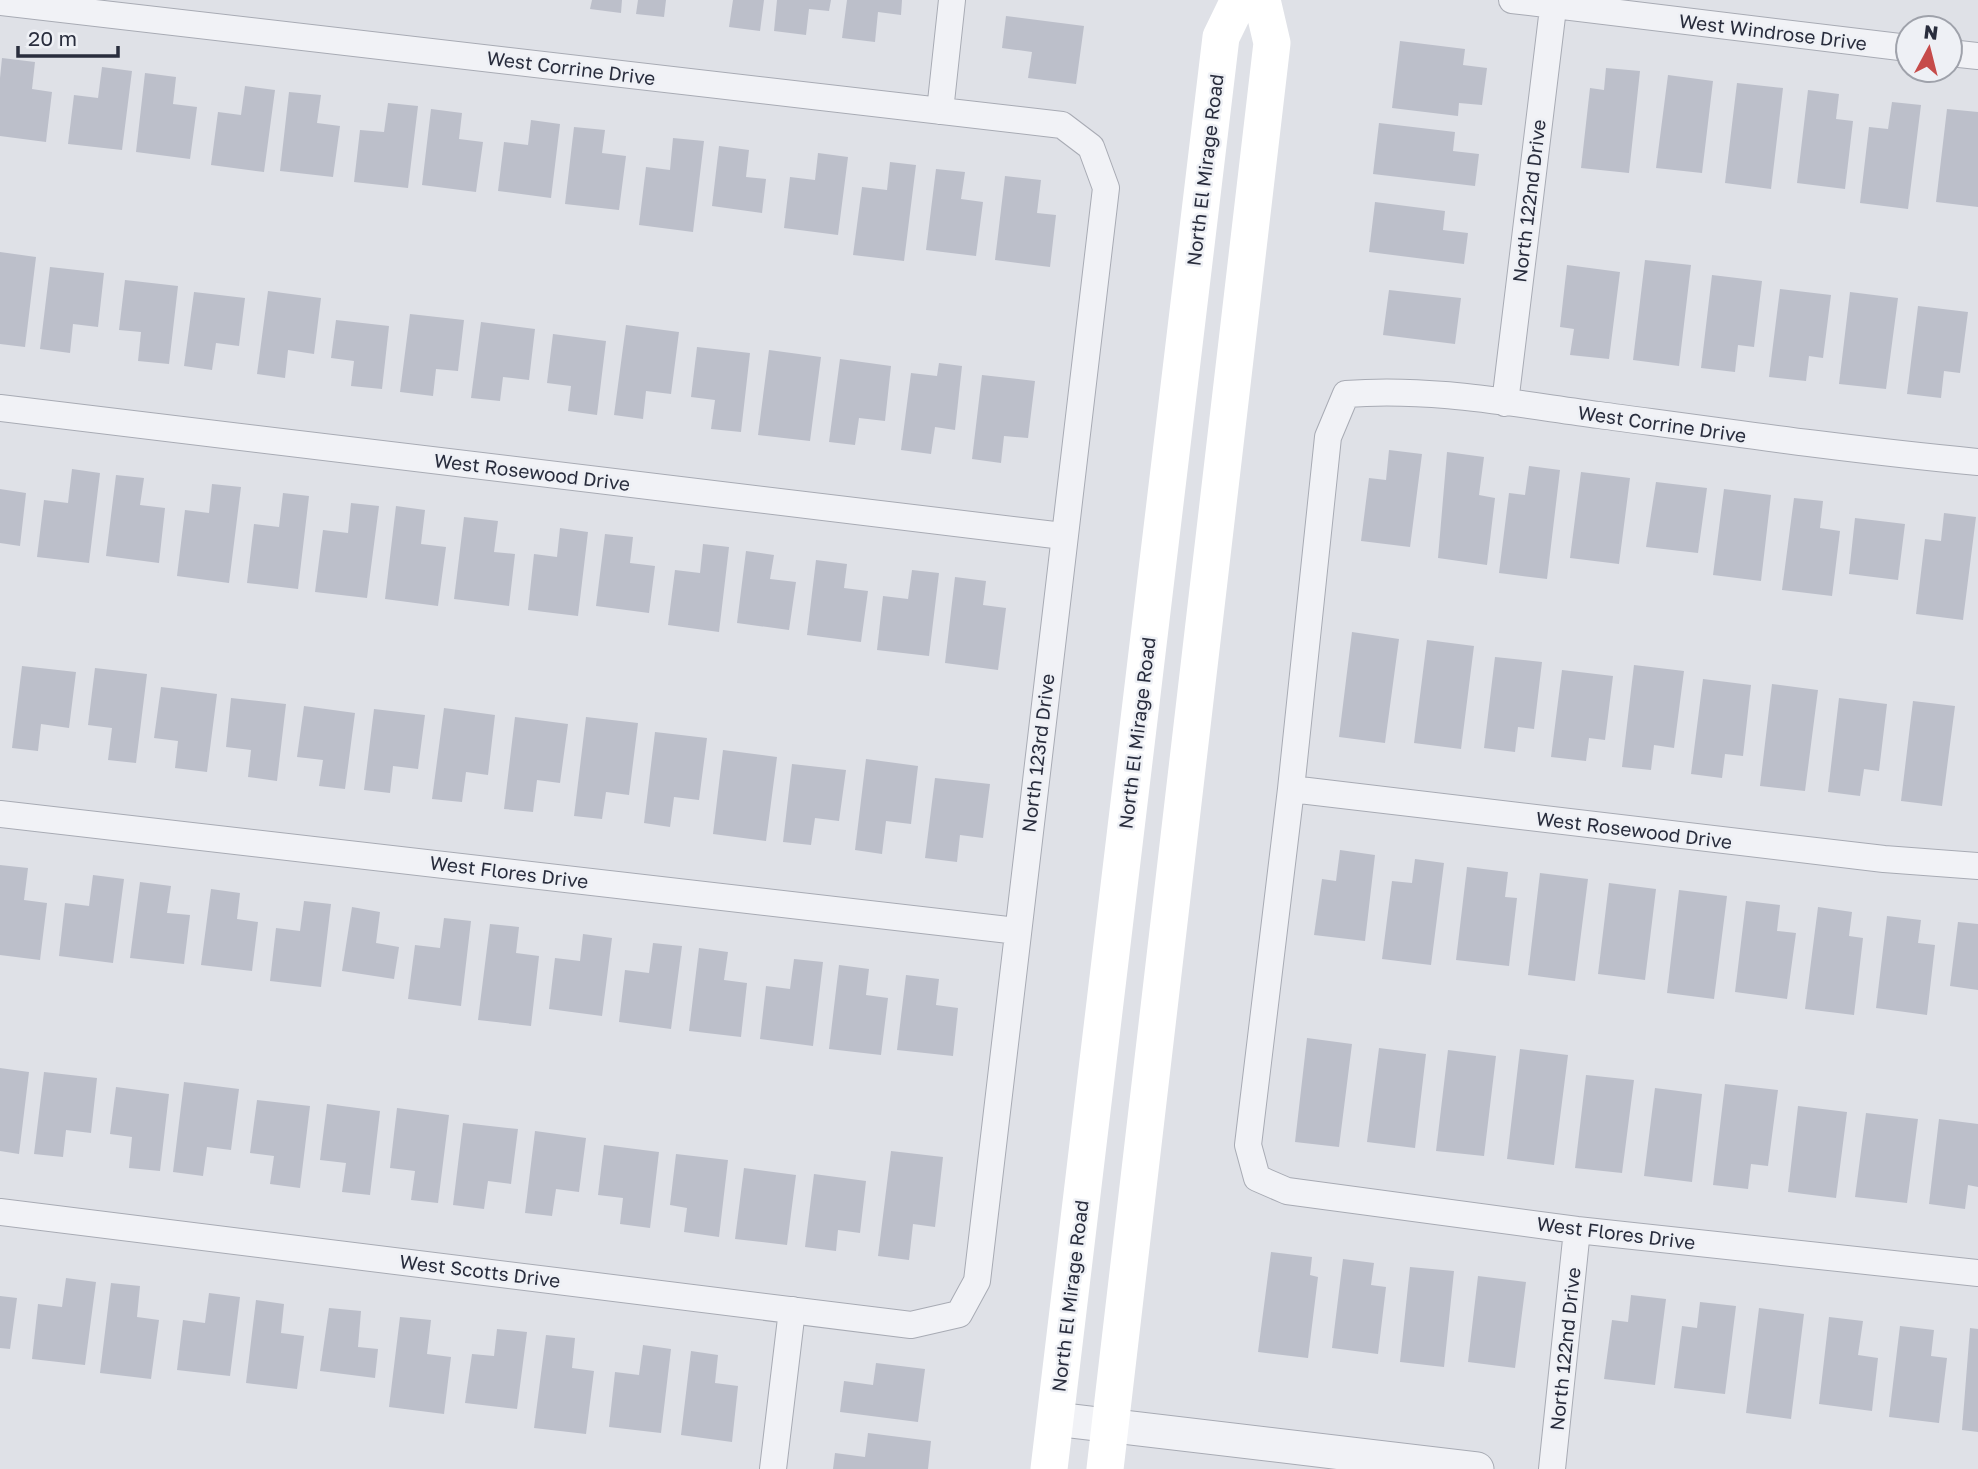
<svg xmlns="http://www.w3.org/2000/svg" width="1978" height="1469" font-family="'Golos Text',sans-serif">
	<rect width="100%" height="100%" fill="#dfe1e7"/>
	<path fill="#bcbfca" d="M592,0H622L621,13L590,9Z
		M638,0H666L664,17L636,14Z
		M733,0H764L760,31L729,27Z
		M777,0H831L829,11L809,9L806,35L774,31Z
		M847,0H902L901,15L878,12L875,42L842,38Z
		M1006,16L1084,26L1076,84L1028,78L1032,52L1002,48Z
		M1400,41L1465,49L1463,65L1487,68L1482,105L1459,103L1458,116L1392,108Z
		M2,58L35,62L32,89L52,92L46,142L0,136V78Z
		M102,67L132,71L122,150L68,144L74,95L98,98Z
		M1606,68L1640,71L1629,173L1581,168L1590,88L1604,90Z
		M145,73L176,77L173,104L197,107L190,159L136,152Z
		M1668,75L1713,81L1702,173L1656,168Z
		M1737,83L1783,88L1771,189L1725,183Z
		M245,86L275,90L264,172L211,165L218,112L241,115Z
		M1808,90L1839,94L1836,119L1853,121L1845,189L1797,183Z
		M289,92L321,95L317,123L340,126L333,177L280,171Z
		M1892,102L1921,105L1908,209L1860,203L1869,127L1888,129Z
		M388,103L418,106L408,188L354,182L360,130L384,132Z
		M431,109L462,113L459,139L483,142L476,192L422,185Z
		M1947,109L1978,112V207L1936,202Z
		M531,120L560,124L551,198L498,191L504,142L528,145Z
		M1379,123L1455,132L1453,151L1479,154L1475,186L1373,174Z
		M574,127L605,130L602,153L626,156L619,210L565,204Z
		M673,138L704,141L693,232L639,225L646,167L670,170Z
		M719,146L749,150L746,177L766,179L762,213L712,206Z
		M818,153L848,157L838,235L784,228L790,177L815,180Z
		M890,162L916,165L904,261L853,255L862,187L887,190Z
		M936,169L965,172L961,199L983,202L976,256L926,250Z
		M1005,176L1041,180L1037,213L1056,215L1050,267L995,260Z
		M1375,202L1445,211L1443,230L1468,233L1464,264L1369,252Z
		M0,252L36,257L25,347L0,344Z
		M1645,260L1691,265L1679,366L1633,360Z
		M1567,265L1620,272L1609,359L1570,355L1574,329L1560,327Z
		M50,267L104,273L98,327L73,324L70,353L40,349Z
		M1712,275L1762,281L1754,347L1738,345L1735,372L1701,368Z
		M125,280L178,286L169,364L138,361L141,332L119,330Z
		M1780,289L1831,295L1823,358L1809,356L1806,381L1769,377Z
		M1389,290L1461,298L1455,344L1383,335Z
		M268,291L321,298L314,354L288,350L285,378L257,374Z
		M194,292L245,298L239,346L216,343L212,370L184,366Z
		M1850,292L1898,298L1886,389L1839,384Z
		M1918,306L1968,312L1960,373L1944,371L1941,398L1907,394Z
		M410,314L464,320L458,371L436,369L433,396L400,392Z
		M336,320L389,326L382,389L351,386L354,361L331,358Z
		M481,322L535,329L529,380L503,377L500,401L471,398Z
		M626,325L679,332L671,394L646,391L643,419L614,415Z
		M553,334L606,341L597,415L568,411L571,386L547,383Z
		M697,347L750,353L741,432L711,429L715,400L691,397Z
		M769,350L821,357L810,441L758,435Z
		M840,359L891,366L885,421L859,418L855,445L829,442Z
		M939,363L962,366L955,430L935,427L931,454L901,450L911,373L937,376Z
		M982,375L1035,381L1028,438L1004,436L1001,463L972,459Z
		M1389,450L1422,454L1410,547L1361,541L1369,478L1386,480Z
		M1447,452L1484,457L1479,495L1495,498L1487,565L1438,558Z
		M1529,466L1560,470L1547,579L1499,573L1509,493L1525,495Z
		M72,469L100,473L89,563L37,557L44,500L68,503Z
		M1581,472L1630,478L1619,564L1570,558Z
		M116,475L144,478L140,505L165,508L159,563L106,556Z
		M1656,482L1707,488L1698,553L1646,547Z
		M212,484L241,487L229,583L177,576L185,510L209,513Z
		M0,489L26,493L20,546L0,543Z
		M1724,489L1771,495L1761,581L1713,575Z
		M283,493L309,496L298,589L247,583L254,524L279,527Z
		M1794,498L1823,501L1820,528L1840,531L1832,596L1782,590Z
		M351,503L379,506L367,598L315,592L323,530L348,533Z
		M396,506L425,510L421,544L446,547L438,606L385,599Z
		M1944,513L1976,517L1963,620L1916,614L1925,539L1941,541Z
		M464,517L498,521L494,552L515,554L509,606L454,599Z
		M1855,518L1905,524L1898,580L1849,574Z
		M560,528L588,532L578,616L528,610L534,554L557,557Z
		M605,534L633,537L630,563L655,566L649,613L596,606Z
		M703,544L729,547L719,632L668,625L675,570L700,573Z
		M746,551L774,555L770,579L796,582L789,630L737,623Z
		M816,560L847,564L844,588L868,591L861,642L807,635Z
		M912,570L939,573L929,656L877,650L883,596L908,599Z
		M955,577L986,581L983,605L1006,608L998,670L945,663Z
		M1352,632L1399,639L1385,743L1339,737Z
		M1427,640L1474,646L1461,749L1414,743Z
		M1495,657L1542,662L1534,729L1518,727L1515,752L1484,748Z
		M1634,665L1684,671L1674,748L1654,745L1651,770L1622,767Z
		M22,666L76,672L69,728L41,724L38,751L12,748Z
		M95,668L147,674L136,763L108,760L112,728L88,725Z
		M1562,670L1613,676L1605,740L1589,738L1586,761L1551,757Z
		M1703,679L1751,685L1743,756L1725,754L1722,778L1691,774Z
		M1772,684L1818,690L1805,791L1760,786Z
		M161,687L217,694L207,772L175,768L178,741L154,738Z
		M231,698L286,704L277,781L248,777L251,750L226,747Z
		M1839,698L1887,704L1879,771L1864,769L1860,796L1828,792Z
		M1913,701L1955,706L1942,806L1901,801Z
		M304,706L355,713L345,789L319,786L323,760L297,757Z
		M444,708L495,715L488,775L466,772L462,802L432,799Z
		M374,709L425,715L418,769L393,766L390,793L364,790Z
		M515,717L568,724L560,783L537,780L533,812L504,809Z
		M586,717L638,723L629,795L606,792L602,819L574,816Z
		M655,732L707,738L699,800L674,797L670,827L644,823Z
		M723,750L777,757L766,841L713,834Z
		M866,759L918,766L911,824L886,821L882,854L855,850Z
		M792,764L846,770L839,821L815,818L811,845L783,842Z
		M935,778L990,784L983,838L960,835L957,862L925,858Z
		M1340,850L1375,855L1365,941L1314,935L1322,879L1336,881Z
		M1415,859L1444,863L1431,965L1382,959L1392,881L1412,883Z
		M0,865L28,868L24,900L47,903L40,960L0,955Z
		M1467,867L1508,872L1505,897L1517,898L1509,966L1456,960Z
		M1540,873L1588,879L1575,981L1528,975Z
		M93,875L124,879L113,963L59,956L65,903L89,906Z
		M140,882L171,886L167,913L190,915L184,964L130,958Z
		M1609,883L1656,889L1645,980L1598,974Z
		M211,889L240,893L237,919L258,922L252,971L201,965Z
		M1679,890L1727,896L1714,999L1667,993Z
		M304,901L331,904L321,987L270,981L276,928L300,931Z
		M1746,901L1780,905L1777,931L1796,933L1787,999L1735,992Z
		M352,907L380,912L376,943L399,947L394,979L342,971Z
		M1818,907L1852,912L1849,936L1863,938L1854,1015L1805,1009Z
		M1887,916L1921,920L1918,943L1935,945L1927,1015L1876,1008Z
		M444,918L471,921L461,1006L408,999L415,945L440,948Z
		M1958,922L1978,924V990L1950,986Z
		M490,924L519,927L516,953L539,956L531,1026L478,1020Z
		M583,934L612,938L602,1016L549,1009L555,958L580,961Z
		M653,943L682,946L671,1029L619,1022L625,970L649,973Z
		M699,948L728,952L724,980L747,983L741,1037L689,1031Z
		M794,959L823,962L813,1046L760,1039L766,986L790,989Z
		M839,965L869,969L866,995L888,998L881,1055L829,1049Z
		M906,975L939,979L936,1005L958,1008L953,1056L897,1050Z
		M1307,1038L1352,1044L1339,1147L1295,1142Z
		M1379,1048L1426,1054L1415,1148L1367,1142Z
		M1520,1049L1568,1055L1554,1165L1507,1159Z
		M1448,1050L1496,1056L1484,1156L1436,1151Z
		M0,1068L29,1072L19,1154L0,1151Z
		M44,1072L97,1078L91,1133L66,1130L63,1157L34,1154Z
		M1586,1075L1634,1080L1622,1173L1575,1168Z
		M184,1082L239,1089L231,1150L207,1147L203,1176L173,1172Z
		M1725,1084L1778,1090L1768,1166L1751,1164L1748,1189L1713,1185Z
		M116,1087L169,1094L160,1171L129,1168L132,1137L110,1134Z
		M1655,1088L1702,1094L1692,1182L1644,1176Z
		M257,1100L310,1106L300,1188L270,1184L274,1156L250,1153Z
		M327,1104L380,1111L370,1195L342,1192L346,1163L320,1160Z
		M1798,1106L1847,1112L1836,1198L1788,1192Z
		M397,1108L449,1115L438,1203L411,1200L415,1171L390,1168Z
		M1866,1113L1918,1119L1907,1203L1855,1197Z
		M1939,1119L1978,1124V1187L1968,1185L1965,1209L1929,1204Z
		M463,1123L518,1129L511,1184L488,1181L484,1209L453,1205Z
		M535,1131L586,1138L579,1192L556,1189L552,1216L525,1213Z
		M604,1145L659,1152L650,1228L620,1224L623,1198L598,1195Z
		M891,1151L943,1157L935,1227L913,1224L909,1260L878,1256Z
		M676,1154L728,1160L719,1237L684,1232L687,1208L670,1205Z
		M744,1168L796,1175L787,1245L735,1239Z
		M814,1174L866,1181L860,1233L838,1230L836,1251L805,1247Z
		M1271,1252L1312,1257L1310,1275L1318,1277L1308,1358L1258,1352Z
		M1343,1259L1374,1263L1371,1285L1386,1287L1378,1354L1332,1348Z
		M1410,1267L1454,1271L1444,1367L1400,1362Z
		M1478,1276L1526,1282L1515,1368L1468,1362Z
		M66,1278L96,1282L85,1365L32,1359L38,1304L62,1307Z
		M111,1283L140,1286L137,1317L159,1320L151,1379L100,1373Z
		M209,1293L240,1297L230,1376L177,1370L183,1320L205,1323Z
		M1631,1295L1666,1299L1655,1385L1604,1379L1612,1320L1628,1322Z
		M0,1296L17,1298L10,1349L0,1348Z
		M256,1300L284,1304L281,1333L304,1336L297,1389L246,1383Z
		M1700,1302L1736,1306L1725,1394L1674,1388L1682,1326L1697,1328Z
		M329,1308L361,1311L358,1347L378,1349L375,1378L320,1371Z
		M1759,1308L1804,1314L1791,1419L1746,1413Z
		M400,1317L431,1320L427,1354L451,1357L444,1414L389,1407Z
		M1829,1317L1863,1321L1858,1355L1878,1358L1872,1411L1819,1404Z
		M1900,1326L1934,1330L1931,1356L1947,1358L1939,1423L1889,1417Z
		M1970,1328L1978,1329V1432L1962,1430Z
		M497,1329L527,1332L517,1409L465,1403L472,1354L494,1356Z
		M546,1335L575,1338L572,1368L594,1371L586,1434L534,1428Z
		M643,1345L671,1349L661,1433L609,1427L615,1372L639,1375Z
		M691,1351L718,1355L715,1383L738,1386L732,1442L681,1435Z
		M876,1363L925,1369L918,1422L840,1412L844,1381L873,1385Z
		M868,1433L931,1441L928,1469H833L835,1453L865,1457Z"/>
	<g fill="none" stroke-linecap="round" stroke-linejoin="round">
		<g stroke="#a8abb4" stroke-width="28">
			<path id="minor" d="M1512,0L1908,48
				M0,2L1062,125L1091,147L1106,188L977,1281L959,1314L911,1325L0,1212
				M1950,53L1978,56
				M940,111L952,0
				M1505,403L1554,0
				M0,408L1063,536
				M1978,462C1851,450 1725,432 1599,415C1516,404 1430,387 1346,394L1328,437L1291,789L1248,1145L1257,1178L1287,1191L1577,1230L1978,1273
				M1291,789L1884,859L1978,866
				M0,814L1018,931
				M773,1469L792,1310
				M1552,1469L1577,1230"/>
		</g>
		<g stroke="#a8abb4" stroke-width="35">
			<path id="tertiary" d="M1055,1419L1477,1469"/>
		</g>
		<use href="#minor" stroke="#f1f2f6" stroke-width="26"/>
		<use href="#tertiary" stroke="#f1f2f6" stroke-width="33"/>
		<path stroke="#fff" stroke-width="37" d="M1049,1469L1221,37L1239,0
			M1105,1469L1272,43L1262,0"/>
	</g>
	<g text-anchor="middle" stroke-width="5" stroke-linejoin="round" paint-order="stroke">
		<g font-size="19" fill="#292d3d" stroke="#eef0f5">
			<text transform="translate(1773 32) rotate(7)" y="7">West Windrose Drive</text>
			<text transform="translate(571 68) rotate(7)" y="7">West Corrine Drive</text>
			<text transform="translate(1205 170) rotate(-83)" y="7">North El Mirage Road</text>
			<text transform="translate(1529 201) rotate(-83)" y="7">North 122nd Drive</text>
			<text transform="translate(1662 424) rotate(8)" y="7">West Corrine Drive</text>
			<text transform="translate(532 472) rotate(7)" y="7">West Rosewood Drive</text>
			<text transform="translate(1137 733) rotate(-83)" y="7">North El Mirage Road</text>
			<text transform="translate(1038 753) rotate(-83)" y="7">North 123rd Drive</text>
			<text transform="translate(1634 830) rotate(7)" y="7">West Rosewood Drive</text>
			<text transform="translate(509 872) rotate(7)" y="7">West Flores Drive</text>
			<text transform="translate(1616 1233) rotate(7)" y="7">West Flores Drive</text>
			<text transform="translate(480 1271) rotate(7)" y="7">West Scotts Drive</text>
			<text transform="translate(1070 1296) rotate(-83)" y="7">North El Mirage Road</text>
			<text transform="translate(1565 1349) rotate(-84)" y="7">North 122nd Drive</text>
		</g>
	</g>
	<g transform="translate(1929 49) rotate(7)"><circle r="33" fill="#eef0f5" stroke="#9fa2ab" stroke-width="2"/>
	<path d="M0-5L12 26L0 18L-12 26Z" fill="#c64b4a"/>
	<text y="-10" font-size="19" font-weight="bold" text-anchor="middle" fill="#292d3d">N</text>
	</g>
	<path d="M18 46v10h100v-10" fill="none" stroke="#292d3d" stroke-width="3.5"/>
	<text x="28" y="46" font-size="21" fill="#292d3d" stroke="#eef0f5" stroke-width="5" paint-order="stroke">20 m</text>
</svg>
